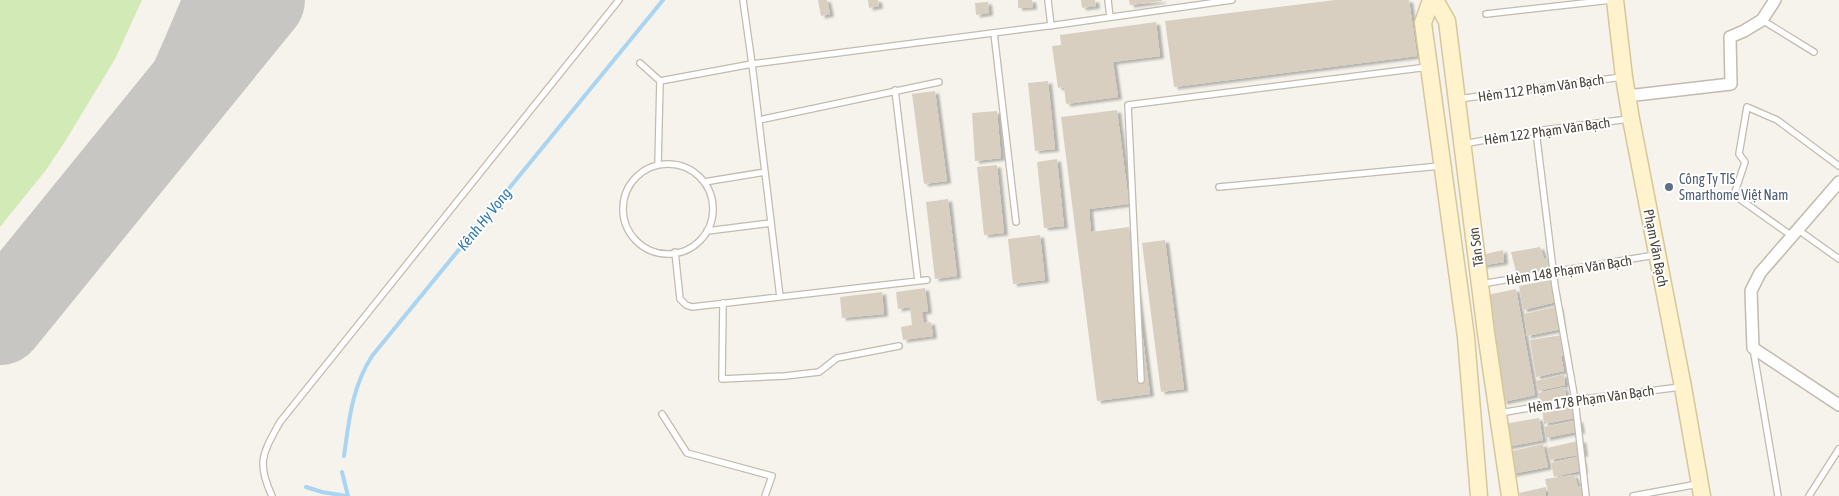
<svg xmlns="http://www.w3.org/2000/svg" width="1839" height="496" font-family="'Asap Condensed',sans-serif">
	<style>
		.green { fill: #d2eab5 }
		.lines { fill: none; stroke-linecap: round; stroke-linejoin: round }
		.stream { stroke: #a9d4f2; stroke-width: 4 }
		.taxiway { stroke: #c8c6c3; stroke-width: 35 }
		.runway { stroke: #c8c6c3; stroke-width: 88 }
		.building { fill: #d8cfc1; filter: url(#shadow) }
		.lane-casing { stroke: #c2bbae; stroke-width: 8 }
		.street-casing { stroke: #c2bbae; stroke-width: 14 }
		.secondary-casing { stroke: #d6c79b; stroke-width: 19 }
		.lane { stroke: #fff; stroke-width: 5.5 }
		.street { stroke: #fff; stroke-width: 11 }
		.secondary { stroke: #fff3cd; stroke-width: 16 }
		.service-dot { fill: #5c6f8a; stroke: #fff; stroke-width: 2 }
		.labels { text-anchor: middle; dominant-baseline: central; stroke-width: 4; stroke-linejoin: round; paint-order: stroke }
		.street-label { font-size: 14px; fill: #4b4439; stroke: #fff }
		.service-label { font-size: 14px; fill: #4e5e75; stroke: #fff; text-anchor: start }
		.water-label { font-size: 15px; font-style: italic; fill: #2e7ab2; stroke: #fff }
	</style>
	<defs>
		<filter id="shadow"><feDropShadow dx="4" dy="2.5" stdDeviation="1" flood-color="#0004"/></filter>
	</defs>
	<rect width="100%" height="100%" fill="#f6f3ec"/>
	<!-- green -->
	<path class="green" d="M 0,0 L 142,0 L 115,59 L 66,140 L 46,170 L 0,227 Z"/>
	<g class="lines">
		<!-- stream -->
		<path class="stream" d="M 344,456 C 349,420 352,387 372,356 L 663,0
			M 342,472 L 348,496
			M 306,487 L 322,492 L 346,496"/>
		<!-- taxiway -->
		<path class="taxiway" d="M 76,228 C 99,194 123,161 143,125 C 165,85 182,42 200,0"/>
		<!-- runway -->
		<path class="runway" d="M 0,321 L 261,0"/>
	</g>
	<!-- building -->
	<path class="building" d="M 818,0 L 827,0 L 830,14 L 821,16 Z
		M 868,0 L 878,0 L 879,6 L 869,8 Z
		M 1018,0 L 1032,0 L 1033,7 L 1018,8 Z
		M 1081,0 L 1095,0 L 1096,6 L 1082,8 Z
		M 1129,0 L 1162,0 L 1162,1 L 1130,5 Z
		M 1335,0 L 1409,0 L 1417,56 L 1174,87 L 1165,21 Z
		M 988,2 L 989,13 L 976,15 L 975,3 Z
		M 1156,22 L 1160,56 L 1113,62 L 1118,97 L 1066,104 L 1064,87 L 1058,88 L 1052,46 L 1061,45 L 1060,35 Z
		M 1048,81 L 1055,149 L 1035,151 L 1028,83 Z
		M 935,91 L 947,181 L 924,184 L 912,94 Z
		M 1117,110 L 1129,204 L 1089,209 L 1091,232 L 1129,227 L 1150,394 L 1097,401 L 1061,117 Z
		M 997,111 L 1001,158 L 975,161 L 972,113 Z
		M 1057,159 L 1064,226 L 1044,228 L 1037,162 Z
		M 997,165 L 1004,233 L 984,235 L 977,167 Z
		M 948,199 L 957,276 L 935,279 L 926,202 Z
		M 1040,235 L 1045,280 L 1013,284 L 1008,239 Z
		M 1165,240 L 1184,389 L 1161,392 L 1142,243 Z
		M 1540,247 L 1544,258 L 1531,262 L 1549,258 L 1551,270 L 1517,276 L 1511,252 Z
		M 1503,250 L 1504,262 L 1479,266 L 1477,256 Z
		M 1550,280 L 1553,284 L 1556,302 L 1523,310 L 1519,286 Z
		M 925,288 L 928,311 L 922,312 L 924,323 L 931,322 L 933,336 L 903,340 L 901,327 L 912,325 L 910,307 L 898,309 L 896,292 Z
		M 1516,289 L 1535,395 L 1503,402 L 1482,296 Z
		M 882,292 L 884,314 L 842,318 L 840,297 Z
		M 1559,306 L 1562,329 L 1527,336 L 1524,314 Z
		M 1562,335 L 1566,355 L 1561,356 L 1564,371 L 1536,377 L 1530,340 Z
		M 1564,374 L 1565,385 L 1538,391 L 1536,381 Z
		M 1564,387 L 1567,400 L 1541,405 L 1538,393 Z
		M 1572,403 L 1575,418 L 1544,424 L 1542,408 Z
		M 1539,418 L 1543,440 L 1507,447 L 1503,424 Z
		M 1579,420 L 1581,431 L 1546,438 L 1544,427 Z
		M 1582,440 L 1584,454 L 1550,460 L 1547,448 Z
		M 1543,444 L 1548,467 L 1512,474 L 1508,452 Z
		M 1581,456 L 1584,470 L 1554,477 L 1551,463 Z
		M 1574,475 L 1578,486 L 1563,490 L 1583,486 L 1585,496 L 1549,496 L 1545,479 Z
		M 1546,487 L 1546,496 L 1520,496 L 1519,493 Z"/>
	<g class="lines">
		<!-- lane casing -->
		<g class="lane-casing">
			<path id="lane" d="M 743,0 L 752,64 L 780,297
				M 1048,0 L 1051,26
				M 1108,0 L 1110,17
				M 1486,14 L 1611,0
				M 1762,20 L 1814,52
				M 994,33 L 1016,222
				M 640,63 L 660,81 L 658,165
				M 660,81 L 752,64 L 1063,24 L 1232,0
				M 895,90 L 918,281
				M 1458,99 L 1622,77
				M 759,120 L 939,82
				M 1536,131 L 1555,286 L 1575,400 L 1586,496
				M 1463,144 L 1536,131 L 1629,119
				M623 209a45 45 0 1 1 90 0a45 45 0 1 1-90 0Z
				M 704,182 L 765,172
				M 1219,187 L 1440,166
				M 1797,229 L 1839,259
				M 707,231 L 771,223
				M 1792,236 L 1734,195 L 1745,162 L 1739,154 L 1747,107 L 1777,120 L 1839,166
				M 675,252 L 680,299 L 686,305 L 692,307 L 927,280
				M 1481,284 L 1655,255
				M 723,303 L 722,379 L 785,376 L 819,372 L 837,358 L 899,346
				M 1753,348 L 1778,496
				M 1141,380 L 1128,105 L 1428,67
				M 1500,413 L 1575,400 L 1681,387
				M 662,414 L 687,453 L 772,476 L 765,496
				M 272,496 C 256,462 263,453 280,422 L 619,0
				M 1633,496 L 1698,484
				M 1809,496 L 1839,449"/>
		</g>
		<!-- street casing -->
		<g class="street-casing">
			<path id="street" d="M 1627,96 L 1731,84 L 1730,37 L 1744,31 L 1762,20 L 1775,0
				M 1839,182 L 1760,273 L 1751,291 L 1753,348 L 1839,405"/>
		</g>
		<!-- secondary casing -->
		<g class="secondary-casing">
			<path id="secondary" d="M 1431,0 L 1423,23 L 1466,337 L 1479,496
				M 1435,0 L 1447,21 L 1486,333 L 1510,496
				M 1615,0 L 1624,77 L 1631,119 L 1683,387 L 1702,496"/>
		</g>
		<!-- lane -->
		<use href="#lane" class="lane"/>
		<!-- street -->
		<use href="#street" class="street"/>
		<!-- secondary -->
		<use href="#secondary" class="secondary"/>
	</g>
	<!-- markers -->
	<circle class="service-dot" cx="1669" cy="187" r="5"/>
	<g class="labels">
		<!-- street labels -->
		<g class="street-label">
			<text transform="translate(1541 88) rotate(-8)">Hẻm 112 Phạm Văn Bạch</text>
			<text transform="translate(1547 131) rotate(-8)">Hẻm 122 Phạm Văn Bạch</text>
			<text transform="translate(1476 247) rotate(-97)">Tân Sơn</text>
			<text transform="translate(1656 248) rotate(79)">Phạm Văn Bạch</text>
			<text transform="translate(1569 270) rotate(-9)">Hẻm 148 Phạm Văn Bạch</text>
			<text transform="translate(1591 399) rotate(-8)">Hẻm 178 Phạm Văn Bạch</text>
		</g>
		<!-- service labels -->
		<g class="service-label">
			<text x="1679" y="179">Công Ty TIS<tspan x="1679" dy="16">Smarthome Việt Nam</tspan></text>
		</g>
		<!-- water labels -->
		<g class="water-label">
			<text transform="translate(484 219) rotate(-51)">Kênh Hy Vọng</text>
		</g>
	</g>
</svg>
